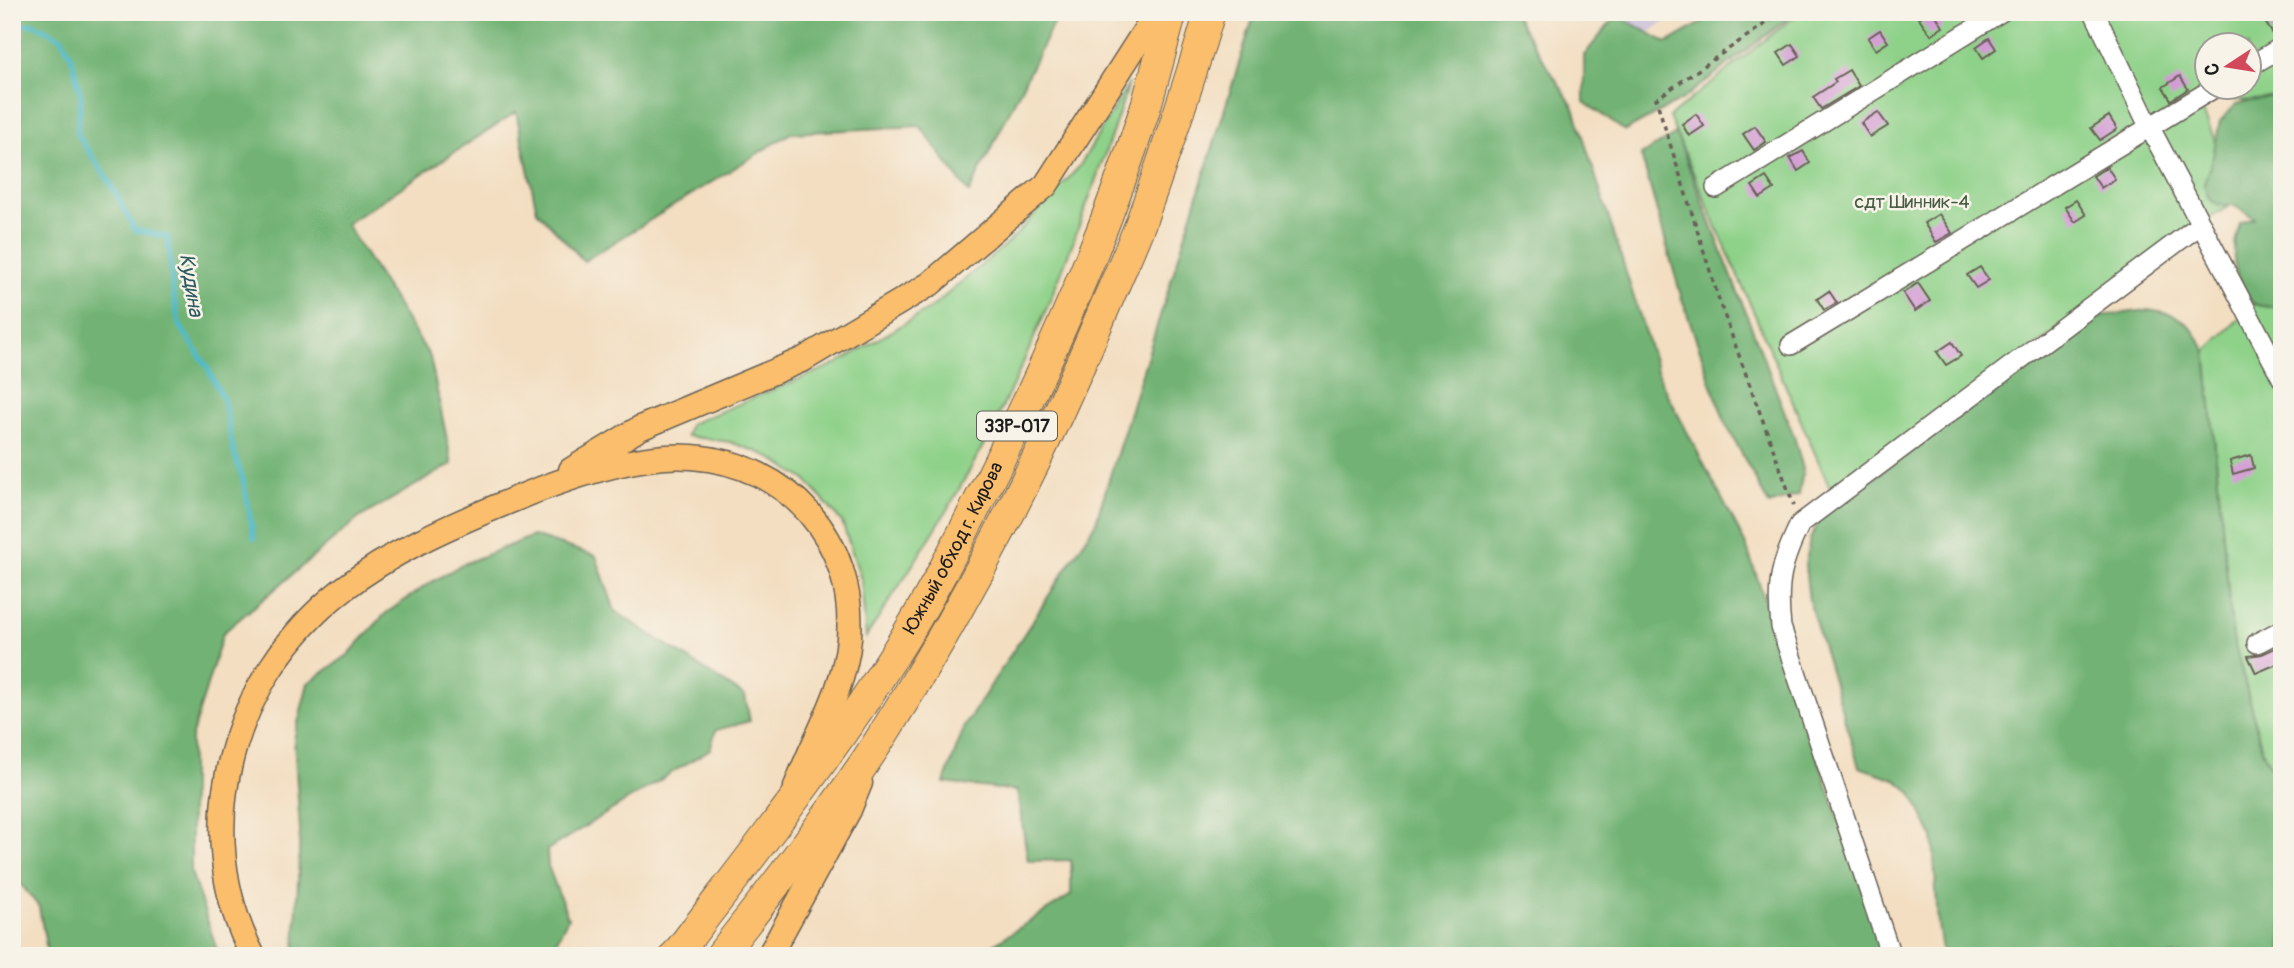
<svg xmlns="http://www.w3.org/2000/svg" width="2294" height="968" font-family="Pangolin,sans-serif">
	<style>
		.industrial { fill: #c9bfd8 }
		.green { fill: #8ed189; stroke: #557652; stroke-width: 2; fill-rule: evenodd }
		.forest { fill: #72b375; stroke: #476848; stroke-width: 2 }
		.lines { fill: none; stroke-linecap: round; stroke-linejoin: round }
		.stream { stroke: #4cb9c7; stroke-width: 5 }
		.building { fill: #d299d4 }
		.minor-casing { stroke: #676056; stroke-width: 22 }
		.major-casing { stroke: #676056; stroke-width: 27 }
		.highway-casing { stroke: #676056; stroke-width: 32 }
		.path { stroke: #676056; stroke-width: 3.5; stroke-dasharray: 5 5; stroke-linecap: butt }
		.minor { stroke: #fff; stroke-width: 19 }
		.major { stroke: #fabe6d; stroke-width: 24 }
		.highway { stroke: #fabe6d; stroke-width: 30 }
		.labels { text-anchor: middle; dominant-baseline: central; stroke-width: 5; stroke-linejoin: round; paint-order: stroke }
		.shield { fill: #f7f3e8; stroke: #5e5c59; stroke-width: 2 }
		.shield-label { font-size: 18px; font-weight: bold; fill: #1c1c1c }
		.park-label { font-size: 19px; fill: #445b42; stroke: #f7f3e8 }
		.street-label { font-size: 19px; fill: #1c1c1c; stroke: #f7f3e8 }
		.water-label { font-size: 21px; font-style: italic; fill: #2f5b60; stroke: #f7f3e8 }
	</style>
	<rect width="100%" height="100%" fill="#f7f3e8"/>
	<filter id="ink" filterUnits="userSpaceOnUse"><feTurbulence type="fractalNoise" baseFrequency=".0143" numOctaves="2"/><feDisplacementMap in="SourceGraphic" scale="14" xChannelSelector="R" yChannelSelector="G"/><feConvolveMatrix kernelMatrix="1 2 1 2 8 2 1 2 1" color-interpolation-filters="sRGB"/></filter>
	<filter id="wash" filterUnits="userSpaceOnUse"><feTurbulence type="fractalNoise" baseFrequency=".00686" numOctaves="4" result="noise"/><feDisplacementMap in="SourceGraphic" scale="28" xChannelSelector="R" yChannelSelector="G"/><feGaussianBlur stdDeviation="1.57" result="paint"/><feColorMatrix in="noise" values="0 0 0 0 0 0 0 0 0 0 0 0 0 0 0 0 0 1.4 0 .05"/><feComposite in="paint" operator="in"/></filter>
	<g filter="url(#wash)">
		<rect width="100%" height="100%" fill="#f3dec1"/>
		<!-- industrial -->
		<path class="industrial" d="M 1621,12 L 1680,12 L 1639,39 Z"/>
		<!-- green -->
		<path class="green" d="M 1800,12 L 2282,12 L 2282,103 L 2197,97 L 2239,199 L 2201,224 L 1833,495 L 1669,117 ZM 2206,46 L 2248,46 L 2248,88 L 2206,88 Z
			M 1129,83 C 1090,200 1048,317 992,428 C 956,501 910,569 866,637 L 861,579 L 842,522 L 806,480 L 766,455 L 730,442 L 686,436 L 690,424 L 836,364 L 931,308 L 1011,240 L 1079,167 Z
			M 2282,277 L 2282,787 L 2262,750 L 2232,633 L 2206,351 Z"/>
		<!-- forest -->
		<path class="forest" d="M 12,12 L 1059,12 L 969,193 L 920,126 L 791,133 L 584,261 L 537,211 L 516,112 L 346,224 L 430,357 L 452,464 L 359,518 L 223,633 L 191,738 L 191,872 L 219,956 L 48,956 L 39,907 L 12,873 Z
			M 1255,12 L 1513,12 L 1574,108 L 1660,380 L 1746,545 L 1885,956 L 975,956 L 1071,895 L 1071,860 L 1028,861 L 1017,791 L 944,783 L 964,727 L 1095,524 Z
			M 1720,12 L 1796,12 L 1683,99 L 1625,131 L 1584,102 L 1584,55 L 1617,15 L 1667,43 Z
			M 2268,97 L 2282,97 L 2282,308 C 2273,307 2262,307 2255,304 C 2249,301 2248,296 2245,291 C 2230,267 2232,250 2240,223 L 2254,218 L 2233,205 L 2219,205 L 2209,199 L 2204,184 L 2213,156 L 2220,121 L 2237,104 Z
			M 1676,134 L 1794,436 L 1803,469 L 1799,495 L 1769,505 L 1725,422 L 1681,296 L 1641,155 Z
			M 2148,310 C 2185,316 2187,319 2206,351 L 2232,633 L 2262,750 L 2282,787 L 2282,956 L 1943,956 L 1938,925 L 1933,837 L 1912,793 L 1895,779 L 1859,767 L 1809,601 L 1805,565 L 1810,539 L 1822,516 L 2092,317 Z
			M 533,536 L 596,556 L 615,611 L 745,696 L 750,721 L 716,730 L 710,749 L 547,850 L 548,866 L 568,918 L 549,956 L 295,956 L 300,830 L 294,739 L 308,683 L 348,655 L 385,614 L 425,586 L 461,565 Z"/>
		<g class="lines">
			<!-- stream -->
			<path class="stream" d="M 12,26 L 34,24 L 62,38 L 72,58 L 81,97 L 77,134 L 109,181 L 135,230 L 168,237 L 172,286 L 179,324 L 207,367 L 224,401 L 233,449 L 244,484 L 254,538"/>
		</g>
		<g id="blocks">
			<!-- building -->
			<path class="building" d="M 1928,12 L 1934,12 L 1943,27 L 1931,35 L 1919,18 Z
				M 2273,12 L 2282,12 L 2282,28 L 2273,34 L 2263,19 Z
				M 1880,30 L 1888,42 L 1876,50 L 1868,38 Z
				M 1989,38 L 1996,49 L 1983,58 L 1976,47 Z
				M 1792,44 L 1800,56 L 1786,65 L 1778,53 Z
				M 1849,70 L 1859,86 L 1821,109 L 1813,97 L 1836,82 L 1834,79 Z
				M 2180,76 L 2188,89 L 2171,100 L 2163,87 Z
				M 1878,112 L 1888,126 L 1870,137 L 1861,123 Z
				M 1696,114 L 1704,126 L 1689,136 L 1682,124 Z
				M 2109,116 L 2117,129 L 2100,140 L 2091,128 Z
				M 1755,126 L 1766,142 L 1754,150 L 1743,134 Z
				M 1803,151 L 1810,163 L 1798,171 L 1790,158 Z
				M 2107,167 L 2115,179 L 2101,188 L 2093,176 Z
				M 1766,177 L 1774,189 L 1760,198 L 1752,186 Z
				M 2076,200 L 2086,215 L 2075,222 L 2065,207 Z
				M 1939,214 L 1952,233 L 1936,242 L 1924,223 Z
				M 1980,267 L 1989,280 L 1976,288 L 1967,275 Z
				M 1918,283 L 1930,301 L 1915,311 L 1903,293 Z
				M 1829,291 L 1837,303 L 1824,310 L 1817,299 Z
				M 1952,342 L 1961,356 L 1946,365 L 1937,352 Z
				M 2251,455 L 2254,468 L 2233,474 L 2230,461 Z
				M 2277,647 L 2282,662 L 2256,673 L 2248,656 L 2262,654 Z"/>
		</g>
	</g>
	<g filter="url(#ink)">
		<use href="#blocks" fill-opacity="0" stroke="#676056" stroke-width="2"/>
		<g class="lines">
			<!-- minor casing -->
			<g class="minor-casing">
				<path id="minor" d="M 2094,12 L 2149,126 L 2282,378
					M 2248,67 L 2282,47
					M 1716,188 L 2001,12
					M 1791,345 L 2214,88
					M 2257,643 L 2282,630
					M 1891,956 L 1781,627 C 1776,583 1781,563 1800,524 L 2201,224"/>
			</g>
			<!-- major casing -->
			<g class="major-casing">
				<path id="major" d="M 571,470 L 640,428 L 804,359 L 930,284 L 1046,185 L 1157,12
					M 253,956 C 187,829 232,676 342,590 C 391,552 447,527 503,504 C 555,482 636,452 692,457 C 789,464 856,540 849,638 C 845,691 813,739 796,787
					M 769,956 L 849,810 L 860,783"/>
			</g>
			<!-- highway casing -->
			<g class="highway-casing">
				<g id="highway">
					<path id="s1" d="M 675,956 C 750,857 828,760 894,655 C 930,599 960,538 990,479 C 1050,359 1105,234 1146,106 C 1155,75 1163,43 1172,12"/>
					<path d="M 720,956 C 774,887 829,817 877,744 C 964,609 1039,464 1101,316 C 1114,285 1129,253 1141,222 C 1166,152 1189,83 1210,12"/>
				</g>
			</g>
			<!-- path -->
			<path class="path" d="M 1782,12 L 1656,99 L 1721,306 L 1794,506"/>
			<!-- minor -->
			<use href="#minor" class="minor"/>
			<!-- major -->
			<use href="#major" class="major"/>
			<!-- highway -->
			<use href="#highway" class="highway"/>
		</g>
	</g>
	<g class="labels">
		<!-- shield labels -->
		<rect class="shield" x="977" y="411.5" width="80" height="29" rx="5"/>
		<g class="shield-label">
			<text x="1017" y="426">33Р-017</text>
		</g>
		<!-- park labels -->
		<g class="park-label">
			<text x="1912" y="202">сдт Шинник-4</text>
		</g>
		<!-- street labels -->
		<g class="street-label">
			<text stroke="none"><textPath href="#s1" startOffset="495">Южный обход г. Кирова</textPath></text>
		</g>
		<!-- water labels -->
		<g class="water-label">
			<text transform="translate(191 285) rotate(81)">Кудина</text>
		</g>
	</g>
	<!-- margin -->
	<rect width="2294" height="968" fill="none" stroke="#f7f3e8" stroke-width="42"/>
	<!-- north arrow -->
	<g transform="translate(2228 66) rotate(258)"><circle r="33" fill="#f7f3e8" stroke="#9f9d96" stroke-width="2"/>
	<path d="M0-5L12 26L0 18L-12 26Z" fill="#d1495b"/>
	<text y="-10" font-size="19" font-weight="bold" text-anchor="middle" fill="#1c1c1c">С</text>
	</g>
</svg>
